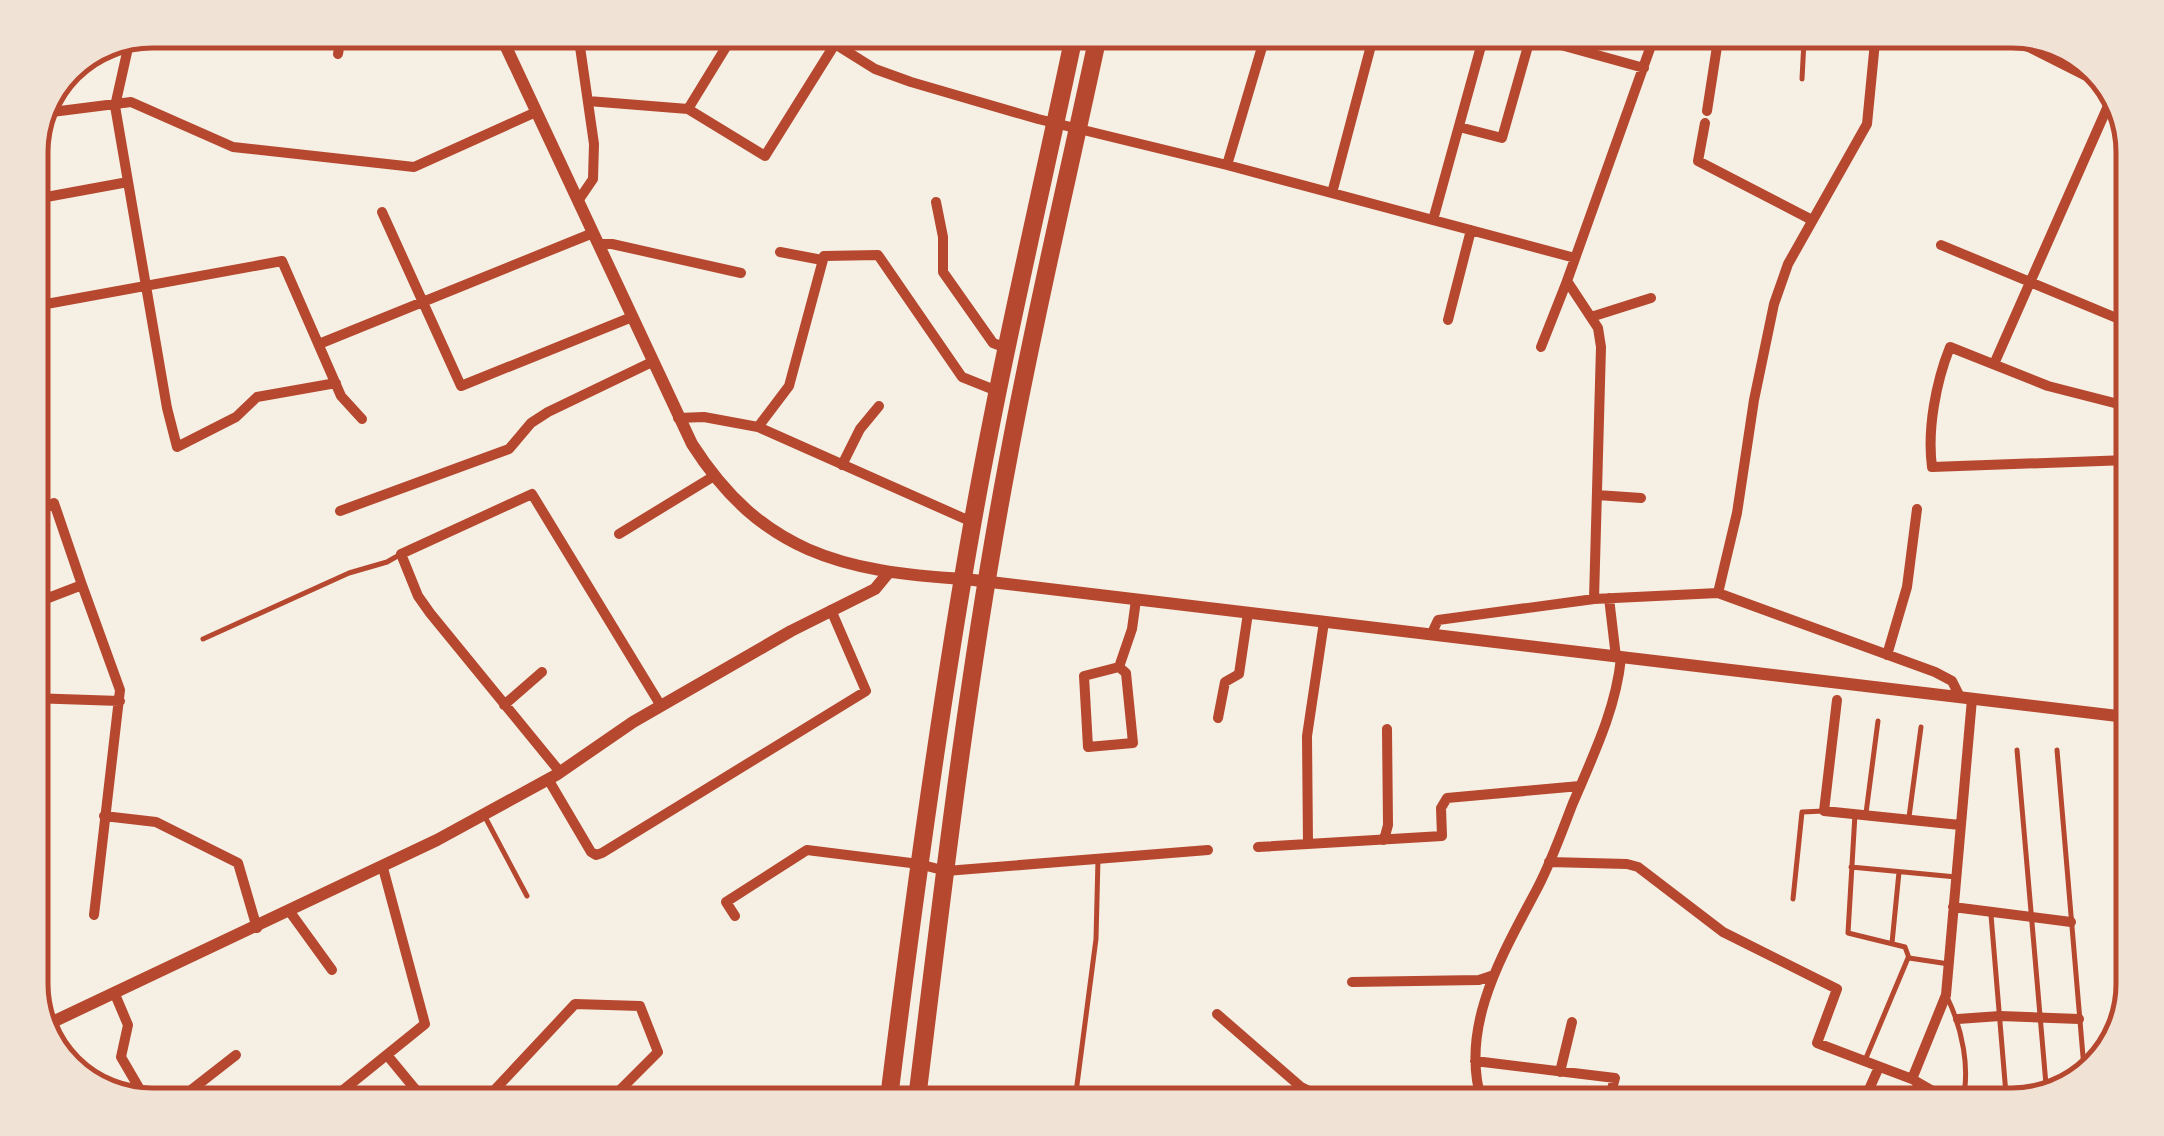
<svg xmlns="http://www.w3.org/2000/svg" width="2164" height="1136" font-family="'Roboto Condensed',sans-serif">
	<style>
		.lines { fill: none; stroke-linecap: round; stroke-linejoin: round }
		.service { stroke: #b5482f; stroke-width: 5 }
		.minor { stroke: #b5482f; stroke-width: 10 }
		.tertiary { stroke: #b5482f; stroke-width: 12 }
		.primary { stroke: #b5482f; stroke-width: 18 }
		.rim { fill: none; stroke: #b5482f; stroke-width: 5 }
	</style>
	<rect width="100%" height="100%" fill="#f6efe4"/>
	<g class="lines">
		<!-- service -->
		<path class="service" d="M 1802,79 L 1804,41
			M 203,639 L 349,573 L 387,562 L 401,554
			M 2017,750 L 2047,1096
			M 2057,750 L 2085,1080
			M 1866,813 L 1878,721
			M 1855,814 L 1848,933 L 1905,947 L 1909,958 L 1949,964
			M 484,815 L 527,896
			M 1909,817 L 1921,727
			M 1851,867 L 1956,877
			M 1793,899 L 1802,812 L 1824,811
			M 1991,915 L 2007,1106
			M 1892,943 L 1899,872
			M 1947,997 C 1962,1028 1971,1069 1962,1103
			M 1866,1058 L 1908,958
			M 1075,1100 L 1096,939 L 1098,859
			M 1908,1105 L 1916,1083"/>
		<!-- minor -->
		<path class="minor" d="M 444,32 L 468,38 L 478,32
			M 819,34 L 875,69 L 911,82 L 1038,119 L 1227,165 L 1575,258
			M 130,39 L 115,106 L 167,408 L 177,447 L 236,417 L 257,397 L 336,383
			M 1539,39 L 1644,68
			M 2019,42 L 2116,91
			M 338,54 L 342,31
			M 588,101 L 688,109 L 765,156 L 835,44
			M 688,109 L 734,34
			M 1707,111 L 1718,40
			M 44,113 L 131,102 L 233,147 L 414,167 L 536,112
			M 1705,123 L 1698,161 L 1812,220
			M 1459,127 L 1502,138 L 1530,39
			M 1227,165 L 1265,37
			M 1332,193 L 1373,38
			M 30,200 L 128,182
			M 578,201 L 593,179 L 594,144 L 578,33
			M 936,202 L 943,237 L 943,272 L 993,343 L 1006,348
			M 382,212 L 461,386 L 632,317
			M 1433,220 L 1483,39
			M 599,244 L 612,244 L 741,273
			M 1941,245 L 2131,324
			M 780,252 L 822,260
			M 30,307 L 282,261 L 341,396 L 362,419
			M 1591,317 L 1651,298
			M 1448,320 L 1471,230
			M 319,344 L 593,233
			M 1541,347 L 1567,281
			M 1994,364 L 2115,90
			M 678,418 L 704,417 L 758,427 L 972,522
			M 758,427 L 789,386 L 824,256 L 878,255 L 962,377 L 997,391
			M 2129,451 L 2128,460 L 1932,467 C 1927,429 1936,382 1950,347 L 2048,386 L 2130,407
			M 842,465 L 860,429 L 879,406
			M 1597,495 L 1641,498
			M 340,511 L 509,449 L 531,423 L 548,412 L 652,362
			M 30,516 L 54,503 L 82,585
			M 619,534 L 714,476
			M 1718,593 L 1737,513 L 1754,400 L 1774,304 L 1788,264 L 1867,124 L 1875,42
			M 1609,598 L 1616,657
			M 1594,599 L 1601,347 L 1598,328 L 1567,281 L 1653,40
			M 30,605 L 82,585 L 120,690 L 94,915
			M 1431,635 L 1438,620 L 1594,599 L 1718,593 L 1935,672 L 1952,681 L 1960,697
			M 1887,655 L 1907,587 L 1917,509
			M 1119,667 L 1084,676 L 1088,747 L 1133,743 L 1126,673 L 1119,667 L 1132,629 L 1136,600
			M 30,698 L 120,701
			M 1837,700 L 1824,811 L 1960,825
			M 504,705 L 542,672
			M 1218,718 L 1225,682 L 1239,674 L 1248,613
			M 560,772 L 430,613 L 418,596 L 401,554 L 532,494 L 661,706
			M 548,779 L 591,852 L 596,855 L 602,853 L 866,691 L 831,610
			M 104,816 L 156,822 L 238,863 L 257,928
			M 1384,840 L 1388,825 L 1387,729
			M 1308,844 L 1307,736 L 1324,622
			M 1258,847 L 1442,836 L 1441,808 L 1447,798 L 1580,786
			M 1549,862 L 1627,864 L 1638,867 L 1723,932 L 1837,989 L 1817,1043 L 1912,1079 L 1952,1102 L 1970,1106
			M 30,889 L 35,890
			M 1953,907 L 2071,922
			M 290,912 L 332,970
			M 735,916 L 726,902 L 807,850 L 919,864 L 946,871 L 1208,850
			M 1352,982 L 1479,980 L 1494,975
			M 114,992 L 128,1025 L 121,1057 L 142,1093
			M 1217,1014 L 1301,1087 L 1329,1101
			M 1958,1019 L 2000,1016 L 2079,1019
			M 387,1055 L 420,1095
			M 1475,1061 L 1615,1078 L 1608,1103
			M 1560,1072 L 1572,1022
			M 1912,1079 L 1946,995 L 1972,699
			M 186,1094 L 236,1055
			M 337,1095 L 425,1024 L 383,868
			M 489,1096 L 575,1004 L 640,1006 L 658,1052 L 613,1097
			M 1186,1100 L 1187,1100
			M 1452,1102 L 1480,1097
			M 1482,1102 C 1458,1026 1504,952 1538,887 C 1552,860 1562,831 1573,803 C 1593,756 1616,709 1621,658
			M 1862,1105 L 1879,1067"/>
		<!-- tertiary -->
		<path class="tertiary" d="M 499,32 L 692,444 C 761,552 842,572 965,579 L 2126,717
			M 42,1027 L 437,840 L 556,775 L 633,722 L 791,631 L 875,589 L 889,572"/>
		<!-- primary -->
		<path class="primary" d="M 889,1098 C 913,905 939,711 973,520 C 1002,357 1040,197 1074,36
			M 917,1099 C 943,886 968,671 1008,460 C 1034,318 1068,177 1098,36"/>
	</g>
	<!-- crop -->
	<path d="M0 0H2164V1136H0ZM152 48H2012A104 104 0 0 1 2116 152V984A104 104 0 0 1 2012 1088H152A104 104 0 0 1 48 984V152A104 104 0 0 1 152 48Z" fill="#f1e2d6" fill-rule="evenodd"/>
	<path class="rim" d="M152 48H2012A104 104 0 0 1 2116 152V984A104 104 0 0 1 2012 1088H152A104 104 0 0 1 48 984V152A104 104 0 0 1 152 48Z"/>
</svg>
